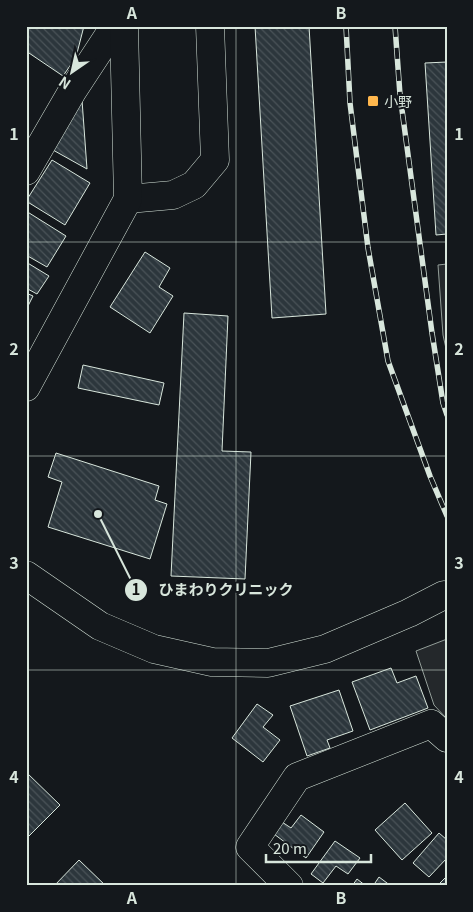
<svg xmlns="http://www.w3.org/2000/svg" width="473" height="912" font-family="Georgia,'Noto Sans JP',serif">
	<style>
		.parking { fill: #24282b; stroke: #939e99 }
		.building { fill: url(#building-back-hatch); stroke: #d8e6dc }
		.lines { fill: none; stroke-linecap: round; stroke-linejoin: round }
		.minor-casing { stroke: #d8e6dc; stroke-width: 29 }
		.tertiary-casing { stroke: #d8e6dc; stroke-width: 29 }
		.minor { stroke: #14181c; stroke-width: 28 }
		.tertiary { stroke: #14181c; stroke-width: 28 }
		.rail-casing { stroke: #d8e6dc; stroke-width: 5.5 }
		.rail { stroke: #14181c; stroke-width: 4; stroke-dasharray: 11; stroke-linecap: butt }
		.grid { fill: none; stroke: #d8e6dc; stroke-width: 1; stroke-opacity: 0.55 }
		.poi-dot { fill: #ffb74d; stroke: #14181c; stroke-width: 2 }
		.labels { text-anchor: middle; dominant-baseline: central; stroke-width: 4; stroke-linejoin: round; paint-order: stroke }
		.poi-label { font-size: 14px; fill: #d8e6dc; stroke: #14181c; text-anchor: start }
		.leader { fill: none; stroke: #d8e6dc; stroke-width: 2 }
		.callout-dot { fill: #d8e6dc; stroke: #14181c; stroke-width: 2 }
		.mark-label { font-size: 15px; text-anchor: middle; font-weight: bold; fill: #111 }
		.callout-label { font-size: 15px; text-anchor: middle; font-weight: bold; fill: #d8e6dc; stroke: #14181c; stroke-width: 4; stroke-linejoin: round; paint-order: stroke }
		.neatline { fill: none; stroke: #d8e6dc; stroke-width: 2 }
		.grid-label { font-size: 16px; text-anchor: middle; font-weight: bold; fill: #d8e6dc }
	</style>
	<defs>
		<pattern id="building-back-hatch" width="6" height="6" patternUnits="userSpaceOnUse" patternTransform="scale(1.25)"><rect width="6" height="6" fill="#2c363c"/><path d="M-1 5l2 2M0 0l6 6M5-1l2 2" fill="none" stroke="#4a5358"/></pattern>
	</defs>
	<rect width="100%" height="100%" fill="#14181c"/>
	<!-- parking -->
	<path class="parking" d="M 447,264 L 447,353 L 443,335 L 438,265 Z
		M 447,639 L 447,719 L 434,705 L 416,651 Z"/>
	<!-- building -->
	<path class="building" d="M 31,26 L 84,26 L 76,57 L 63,76 L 26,51 L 26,32 Z
		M 255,26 L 309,26 L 326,314 L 272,318 Z
		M 447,62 L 447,234 L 436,235 L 425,63 Z
		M 82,100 L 87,169 L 53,150 Z
		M 52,160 L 90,183 L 65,225 L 26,201 Z
		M 26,211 L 66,236 L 47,267 L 26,255 Z
		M 145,252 L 170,268 L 159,287 L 173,296 L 150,333 L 110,307 Z
		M 26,262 L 49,276 L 37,294 L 26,288 Z
		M 26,293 L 33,296 L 26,310 Z
		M 184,313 L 228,316 L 222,451 L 251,452 L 245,579 L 171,576 Z
		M 83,365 L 164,383 L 159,405 L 78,388 Z
		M 56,453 L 159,486 L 155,500 L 167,504 L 150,559 L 48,527 L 62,482 L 48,477 Z
		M 391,668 L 397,683 L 416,676 L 428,708 L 370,730 L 352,682 Z
		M 339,690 L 353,731 L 327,740 L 330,748 L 307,756 L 290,706 Z
		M 257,704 L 273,715 L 263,727 L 280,740 L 263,762 L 232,738 Z
		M 26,772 L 60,805 L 27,838 L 26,837 Z
		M 405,803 L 432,833 L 402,860 L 375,830 Z
		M 301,815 L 324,832 L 306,858 L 274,834 L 282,822 L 291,828 Z
		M 439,833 L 447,840 L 447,858 L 429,877 L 413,863 Z
		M 335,841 L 360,858 L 348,874 L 336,866 L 323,883 L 311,874 Z
		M 79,860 L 106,886 L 54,886 Z
		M 447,876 L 447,886 L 437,886 Z
		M 379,877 L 391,886 L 373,886 Z
		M 357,879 L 366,886 L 352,886 Z"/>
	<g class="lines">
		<!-- minor casing -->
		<g class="minor-casing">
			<path id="minor" d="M 26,171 L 73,90 L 115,26
				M 128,199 L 173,195 L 194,185 L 215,160 L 210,26
				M 289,886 L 250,847 L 297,777 L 431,724 L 447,738"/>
		</g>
		<!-- tertiary casing -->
		<g class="tertiary-casing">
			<path id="tertiary" d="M 26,387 L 128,199 L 124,26
				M 26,575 L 100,626 L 154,649 L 212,662 L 268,663 L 325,649 L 409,613 L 444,595"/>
		</g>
		<!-- minor -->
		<use href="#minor" class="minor"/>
		<!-- tertiary -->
		<use href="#tertiary" class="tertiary"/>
		<!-- rail casing -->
		<g class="rail-casing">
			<path id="rail" d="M 346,26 L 350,103 L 368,248 L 388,361 L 430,476 L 447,516
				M 395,26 L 400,95 L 432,333 L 443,403 L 447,415"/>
		</g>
		<!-- rail -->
		<use href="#rail" class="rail"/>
	</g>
	<!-- grid -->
	<path class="grid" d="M 236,26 L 236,886M 26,242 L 447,242M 26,456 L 447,456M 26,670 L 447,670"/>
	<!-- markers -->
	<rect class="poi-dot" x="367" y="95" width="12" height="12" rx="2.5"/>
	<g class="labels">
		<!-- poi labels -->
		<g class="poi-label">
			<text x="384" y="101">小野</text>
		</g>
	</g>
	<!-- callouts -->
	<path class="leader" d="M98 514L136 590"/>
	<g class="callout-dot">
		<circle cx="98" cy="514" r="5"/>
		<circle cx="136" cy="590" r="12"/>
	</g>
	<g class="mark-label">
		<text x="136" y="595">1</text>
	</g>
	<g class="callout-label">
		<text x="226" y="595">ひまわりクリニック</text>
	</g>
	<!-- border -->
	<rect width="473" height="912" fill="none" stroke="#14181c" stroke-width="55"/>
	<!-- north arrow -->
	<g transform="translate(72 72) rotate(214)" stroke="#14181c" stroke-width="4" paint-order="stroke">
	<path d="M0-4L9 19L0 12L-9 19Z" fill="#d8e6dc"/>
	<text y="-8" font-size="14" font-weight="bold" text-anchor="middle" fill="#d8e6dc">N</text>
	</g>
	<!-- scale -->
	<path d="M266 854v8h105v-8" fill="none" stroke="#d8e6dc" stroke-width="2.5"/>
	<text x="273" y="854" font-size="15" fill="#d8e6dc" stroke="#14181c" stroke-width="4" paint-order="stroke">20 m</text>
	<rect x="28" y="28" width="418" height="856" class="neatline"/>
	<g class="grid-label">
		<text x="132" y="19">A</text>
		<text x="341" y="19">B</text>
		<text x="14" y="140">1</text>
		<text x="459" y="140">1</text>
		<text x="14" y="355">2</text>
		<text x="459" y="355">2</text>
		<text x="14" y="569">3</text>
		<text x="459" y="569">3</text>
		<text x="14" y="783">4</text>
		<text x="459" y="783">4</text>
		<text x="132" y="904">A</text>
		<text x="341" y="904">B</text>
	</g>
</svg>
